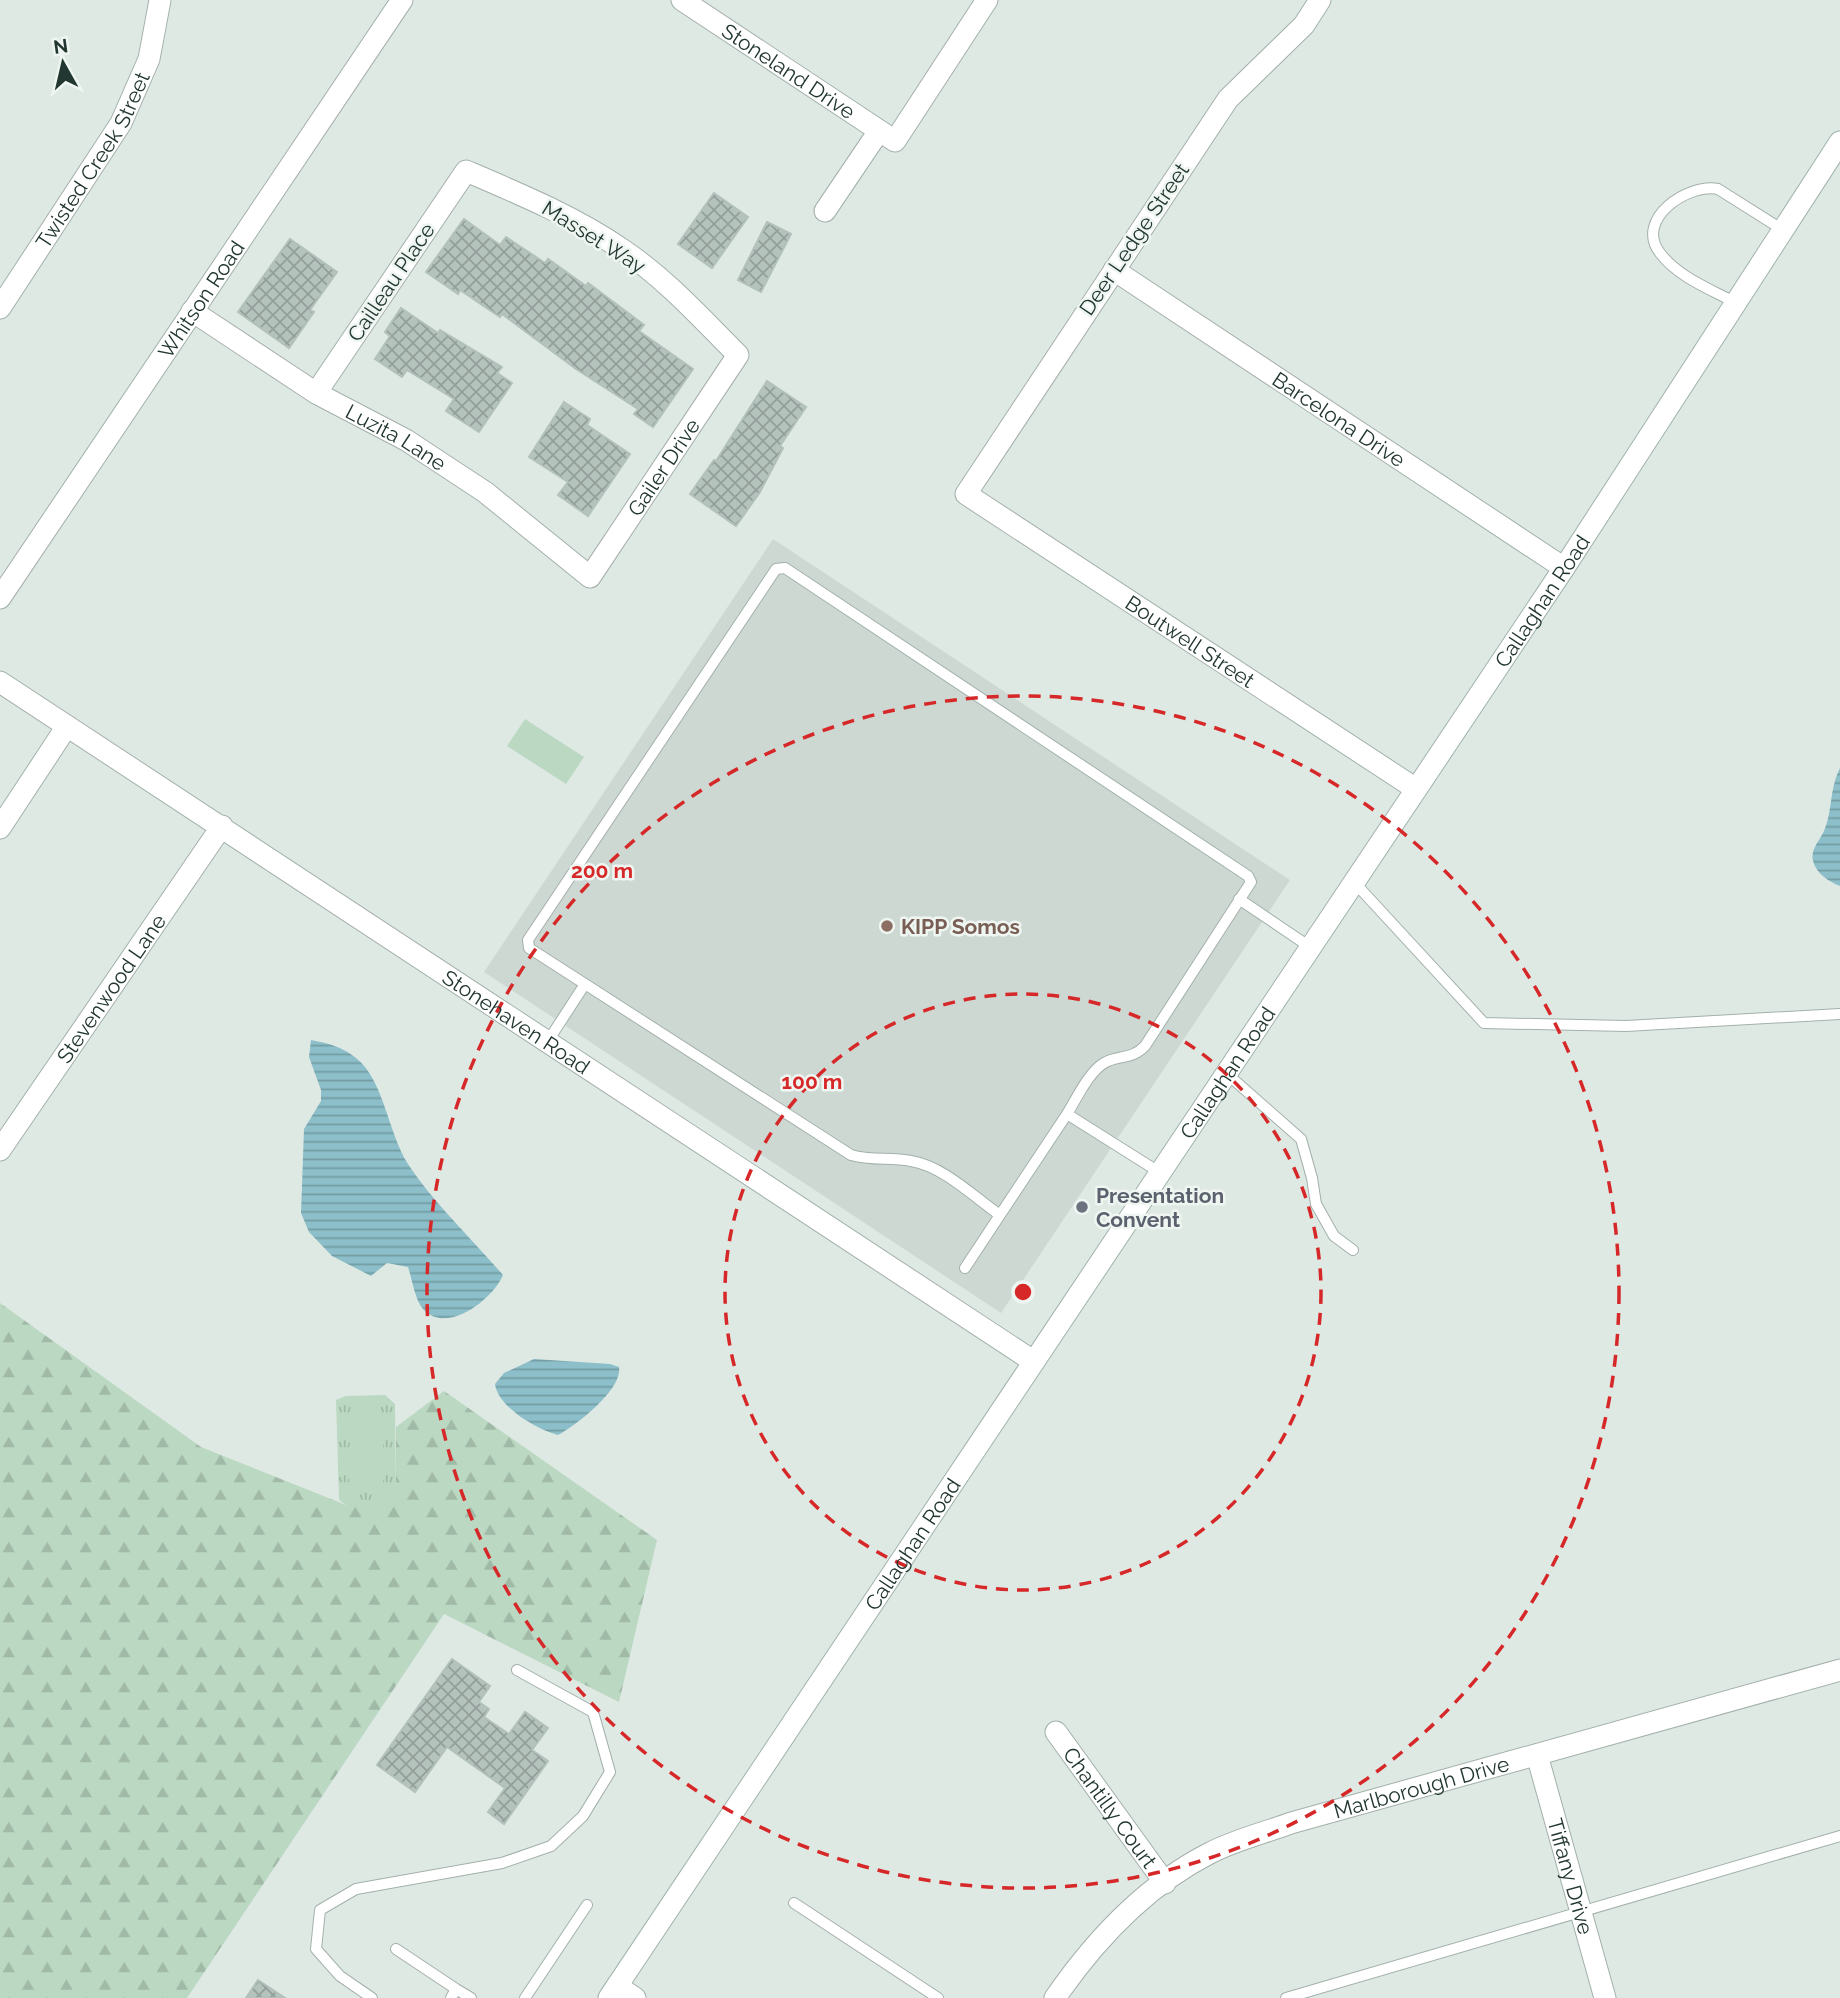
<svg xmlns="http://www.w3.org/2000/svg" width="1840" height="1998" font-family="Raleway,sans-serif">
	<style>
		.built { fill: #ced8d3 }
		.grass { fill: url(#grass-tufts) }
		.forest { fill: url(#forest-firs) }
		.garden { fill: #bad8c2 }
		.water { fill: url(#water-rules) }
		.building { fill: url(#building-cross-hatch); stroke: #b2c1bb; stroke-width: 2 }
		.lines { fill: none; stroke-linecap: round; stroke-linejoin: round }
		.lane-casing { stroke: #a3b0ab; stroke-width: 12 }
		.street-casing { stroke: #a3b0ab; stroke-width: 23 }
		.secondary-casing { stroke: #a0b3ac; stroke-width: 23 }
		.lane { stroke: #fff; stroke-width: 10 }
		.street { stroke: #fff; stroke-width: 21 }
		.secondary { stroke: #fff; stroke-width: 21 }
		.ring { fill: none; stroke: #d62828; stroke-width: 3.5; stroke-dasharray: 12 9 }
		.education-dot { fill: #8d6e63; stroke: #eff6f2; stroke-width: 2.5 }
		.worship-dot { fill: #6b7280; stroke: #eff6f2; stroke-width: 2.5 }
		.labels { text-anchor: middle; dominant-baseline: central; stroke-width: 5; stroke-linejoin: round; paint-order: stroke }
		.street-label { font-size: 21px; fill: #223731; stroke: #eff6f2 }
		.education-label { font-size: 21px; font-weight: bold; fill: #785e54; stroke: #eff6f2; text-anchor: start }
		.worship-label { font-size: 21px; font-weight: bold; fill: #5b616d; stroke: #eff6f2; text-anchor: start }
		.centre { fill: #d62828; stroke: #eff6f2; stroke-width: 3.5 }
		.ring-label { font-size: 21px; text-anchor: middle; font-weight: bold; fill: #d62828; stroke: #eff6f2; stroke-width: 5; stroke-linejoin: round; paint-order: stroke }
	</style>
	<defs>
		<pattern id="grass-tufts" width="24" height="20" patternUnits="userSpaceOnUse" patternTransform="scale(1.75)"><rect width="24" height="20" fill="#bad8c2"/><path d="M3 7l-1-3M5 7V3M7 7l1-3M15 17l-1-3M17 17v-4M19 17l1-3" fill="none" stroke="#a0baa7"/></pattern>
		<pattern id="forest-firs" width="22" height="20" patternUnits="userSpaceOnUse" patternTransform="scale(1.75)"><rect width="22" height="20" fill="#bad8c2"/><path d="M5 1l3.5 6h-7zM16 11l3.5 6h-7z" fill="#a0baa7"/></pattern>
		<pattern id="water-rules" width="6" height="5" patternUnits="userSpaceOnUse" patternTransform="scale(1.75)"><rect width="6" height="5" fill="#8cbfc9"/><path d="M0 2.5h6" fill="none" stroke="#729ca4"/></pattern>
		<pattern id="building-cross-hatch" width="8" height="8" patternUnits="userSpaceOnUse" patternTransform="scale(1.75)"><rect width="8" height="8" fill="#b5c3bd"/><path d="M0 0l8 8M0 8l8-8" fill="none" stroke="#939f9a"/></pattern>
	</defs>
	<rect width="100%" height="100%" fill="#dfe9e4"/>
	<!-- built -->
	<path class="built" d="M 773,539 L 1290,880 L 1001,1313 L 484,972 Z"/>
	<!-- grass -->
	<path class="grass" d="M 385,1395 L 395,1404 L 396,1496 L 386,1505 L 346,1505 L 339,1500 L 336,1400 L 346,1396 Z"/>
	<!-- forest -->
	<path class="forest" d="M 0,1303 L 201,1447 L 346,1505 L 386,1505 L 396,1496 L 396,1427 L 444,1391 L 657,1540 L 619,1702 L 444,1614 L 187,1998 L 0,1998 Z"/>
	<!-- garden -->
	<path class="garden" d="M 525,719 L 584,757 L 566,784 L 507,746 Z
		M 350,1418 L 383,1418 L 383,1488 L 349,1488 Z"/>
	<!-- water -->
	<path class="water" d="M 1840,768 L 1840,886 C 1829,882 1816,873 1813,861 C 1810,850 1820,840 1824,831 C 1833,810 1829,790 1840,768 Z
		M 311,1040 C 327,1043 343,1047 356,1058 C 384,1080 388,1133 408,1164 C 431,1200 474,1241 503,1275 C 494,1298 447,1336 423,1309 C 415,1300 412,1279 408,1267 L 387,1263 L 371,1276 L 332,1256 L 309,1232 L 301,1213 L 304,1129 L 321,1101 L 321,1090 L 309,1057 Z
		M 534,1359 L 610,1364 L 619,1367 C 623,1389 577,1425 558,1435 C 537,1430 498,1407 495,1384 L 504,1373 Z"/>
	<!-- building -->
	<path class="building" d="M 714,193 L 748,217 L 712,268 L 678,244 Z
		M 464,219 L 500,245 L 506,237 L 545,263 L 548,259 L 586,286 L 588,283 L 644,325 L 639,331 L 693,369 L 653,427 L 634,414 L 638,409 L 576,369 L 502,314 L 500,317 L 460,290 L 458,294 L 426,272 Z
		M 767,222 L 791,234 L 761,292 L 738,280 Z
		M 290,239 L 337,272 L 310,310 L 314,312 L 289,348 L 238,312 Z
		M 401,308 L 438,333 L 440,330 L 502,367 L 497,373 L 512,383 L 479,432 L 446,411 L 454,399 L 407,370 L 402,377 L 375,359 L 390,336 L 385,332 Z
		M 767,381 L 806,407 L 780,446 L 783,448 L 760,492 L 736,526 L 690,494 L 714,460 L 716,461 Z
		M 564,402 L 590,419 L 587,425 L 630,454 L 588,516 L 558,495 L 568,482 L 529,457 Z
		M 452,1659 L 490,1686 L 479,1702 L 489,1709 L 484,1717 L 509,1734 L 525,1712 L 548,1728 L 532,1750 L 548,1761 L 504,1824 L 488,1812 L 505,1788 L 447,1747 L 415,1792 L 377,1765 Z
		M 258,1980 L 285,1998 L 246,1998 Z"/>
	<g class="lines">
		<!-- lane casing -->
		<g class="lane-casing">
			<path id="lane" d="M 1736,303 C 1710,289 1678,277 1660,253 C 1634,219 1688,183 1718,189 L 1783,230
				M 1354,882 L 1484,1023 L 1626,1026 L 1840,1014
				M 1239,899 L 1310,947
				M 585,984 L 529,948 L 528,940 L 776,569 L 785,568 L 1248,876 L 1251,882 L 1145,1046 C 1130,1061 1119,1054 1104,1063 C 1088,1073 1077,1098 1067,1114
				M 548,1041 L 585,984 L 851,1155 C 871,1161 890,1157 911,1161 C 943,1166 974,1197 1000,1215 L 1067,1114 L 1159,1172
				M 1226,1073 L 1301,1139 L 1312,1178 L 1316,1204 L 1334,1236 L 1353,1250
				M 965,1268 L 1000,1215
				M 794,1903 L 938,1998
				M 396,1949 L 456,1989
				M 372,1998 L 340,1976 L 316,1949 L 320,1910 L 356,1889 L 502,1863 L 551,1846 L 583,1816 L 610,1772 L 593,1712 L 517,1670
				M 451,1998 L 456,1989 L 471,1998
				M 525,1998 L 587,1905
				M 1286,1998 L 1840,1836"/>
		</g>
		<!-- street casing -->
		<g class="street-casing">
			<g id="street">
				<path id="s1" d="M 682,0 L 895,141 L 987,0"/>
				<path id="s2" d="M 1320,0 L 1304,25 L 1228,99 L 966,494 L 1416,789"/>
				<path d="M 825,211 L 879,131"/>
				<path id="s3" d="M 1114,270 L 1564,568"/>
				<path id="s4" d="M 0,308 L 121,123 L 149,59 L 160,0"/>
				<path id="s5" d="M 192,311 L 316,393 L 406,440 L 485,492 L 590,577 L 738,355 C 701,318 666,279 623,250 C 575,217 520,194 466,171 L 316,393"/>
				<path id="s6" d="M 0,598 L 402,0"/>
				<path id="s7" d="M 0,682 L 1033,1361"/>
				<path d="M 0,828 L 67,726"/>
				<path id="s8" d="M 0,1150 L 222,826"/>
				<path id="s9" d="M 1056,1732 L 1165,1883"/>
				<path id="s10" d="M 1537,1755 L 1605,1998"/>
				<path d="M 617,1986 L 635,1998"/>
				<path id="s11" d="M 1055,1998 C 1095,1940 1147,1885 1210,1853 C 1235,1840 1264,1833 1291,1823 L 1840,1670"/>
			</g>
		</g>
		<!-- secondary casing -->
		<g class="secondary-casing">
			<g id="secondary">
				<path id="s12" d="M 609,1998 L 1564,568 L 1840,142"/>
			</g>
		</g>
		<!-- lane -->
		<use href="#lane" class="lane"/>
		<!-- street -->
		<use href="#street" class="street"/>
		<!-- secondary -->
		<use href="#secondary" class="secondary"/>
	</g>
	<!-- distance rings -->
	<g class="ring">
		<circle cx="1023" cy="1292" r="298"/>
		<circle cx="1023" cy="1292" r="596"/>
	</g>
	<!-- markers -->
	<circle class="education-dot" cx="887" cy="926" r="7"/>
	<circle class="worship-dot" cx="1082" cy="1207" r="7"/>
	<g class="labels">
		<!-- street labels -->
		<g class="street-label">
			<text stroke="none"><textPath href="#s1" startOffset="128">Stoneland Drive</textPath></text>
			<text stroke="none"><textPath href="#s4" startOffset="175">Twisted Creek Street</textPath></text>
			<text transform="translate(594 237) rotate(32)">Masset Way</text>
			<text transform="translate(1134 239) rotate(-56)">Deer Ledge Street</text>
			<text transform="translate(391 282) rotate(-56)">Cailleau Place</text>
			<text stroke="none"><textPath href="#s6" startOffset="360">Whitson Road</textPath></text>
			<text stroke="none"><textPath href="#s3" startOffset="270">Barcelona Drive</textPath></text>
			<text stroke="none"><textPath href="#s5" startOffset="240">Luzita Lane</textPath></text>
			<text stroke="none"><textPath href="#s5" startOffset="612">Gailer Drive</textPath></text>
			<text stroke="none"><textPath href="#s12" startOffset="1680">Callaghan Road</textPath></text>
			<text stroke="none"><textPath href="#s2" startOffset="878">Boutwell Street</textPath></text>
			<text stroke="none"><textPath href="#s8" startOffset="196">Stevenwood Lane</textPath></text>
			<text stroke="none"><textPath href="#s7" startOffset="618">Stonehaven Road</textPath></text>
			<text stroke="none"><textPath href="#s12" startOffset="1113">Callaghan Road</textPath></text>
			<text stroke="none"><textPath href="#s12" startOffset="546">Callaghan Road</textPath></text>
			<text stroke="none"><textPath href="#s11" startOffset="436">Marlborough Drive</textPath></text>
			<text stroke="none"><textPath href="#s9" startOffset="93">Chantilly Court</textPath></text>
			<text stroke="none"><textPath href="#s10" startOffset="126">Tiffany Drive</textPath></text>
		</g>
		<!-- education labels -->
		<g class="education-label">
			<text x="901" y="926">KIPP Somos</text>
		</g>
		<!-- worship labels -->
		<g class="worship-label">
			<text x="1096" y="1195">Presentation<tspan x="1096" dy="24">Convent</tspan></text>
		</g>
	</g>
	<circle cx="1023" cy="1292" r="10" class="centre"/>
	<g class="ring-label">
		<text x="602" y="878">200 m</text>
		<text x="812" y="1089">100 m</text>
	</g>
	<!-- north arrow -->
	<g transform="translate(63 63) rotate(352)" stroke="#eff6f2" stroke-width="5" paint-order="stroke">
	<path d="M0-5L12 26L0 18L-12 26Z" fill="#223731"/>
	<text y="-10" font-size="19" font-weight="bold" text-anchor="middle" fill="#223731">N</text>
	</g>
</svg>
